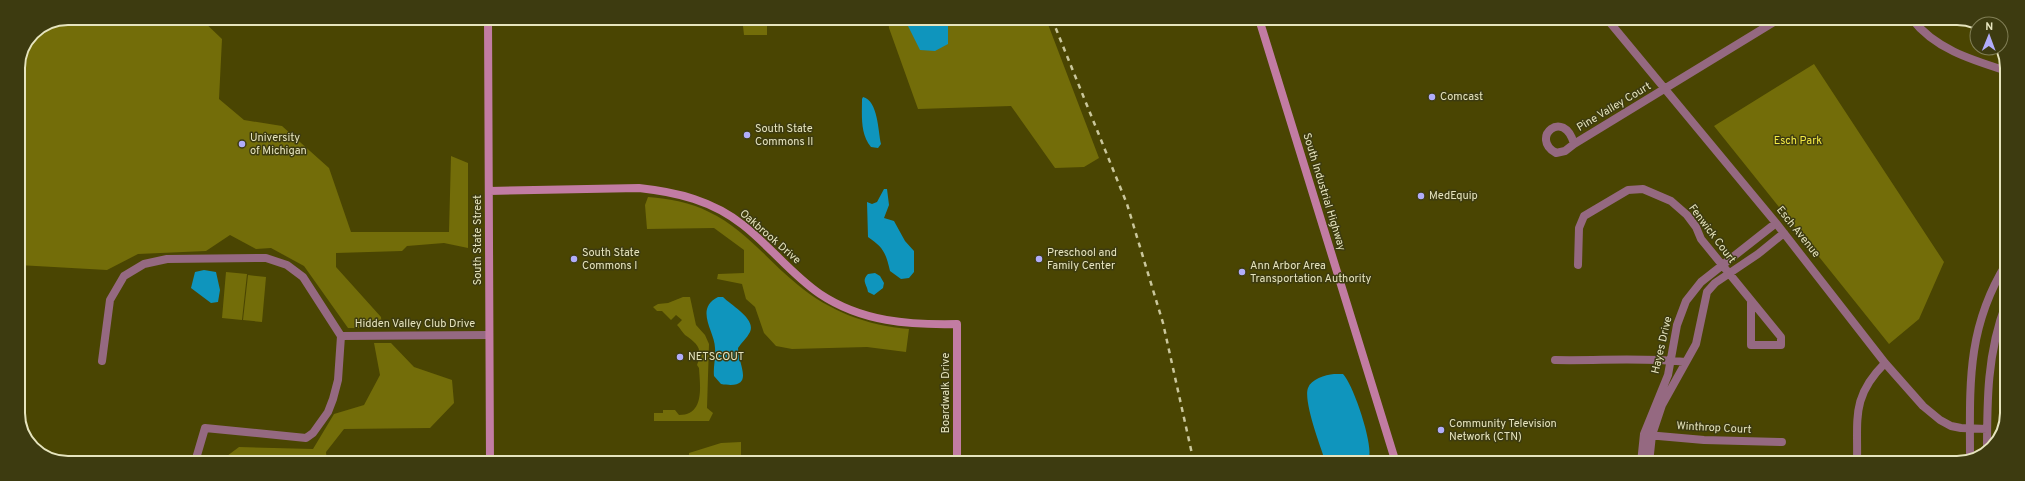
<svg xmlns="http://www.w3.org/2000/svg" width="2025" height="481" font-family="Overpass,sans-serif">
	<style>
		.green { fill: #736d09 }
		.water { fill: #0f95bd }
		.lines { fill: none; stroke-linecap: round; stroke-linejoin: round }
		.street { stroke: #956981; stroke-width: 8 }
		.secondary { stroke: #c27ca3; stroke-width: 8 }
		.rail { stroke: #cac79c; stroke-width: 2.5; stroke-dasharray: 5 5; stroke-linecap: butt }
		.poi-dot { fill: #b1adfa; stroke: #3d3b10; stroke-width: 1.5 }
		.labels { text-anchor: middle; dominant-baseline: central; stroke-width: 3; stroke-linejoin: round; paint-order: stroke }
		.poi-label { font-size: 11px; fill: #e6e4be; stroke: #3d3b10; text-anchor: start }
		.street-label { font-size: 11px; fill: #e6e4be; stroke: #3d3b10 }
		.park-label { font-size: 11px; fill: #f4ea43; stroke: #3d3b10 }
		.rim { fill: none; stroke: #e6e4be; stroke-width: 2 }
	</style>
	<rect width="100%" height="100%" fill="#4a4502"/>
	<!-- green -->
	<path class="green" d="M 68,18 L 200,18 L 222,39 L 219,99 L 244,120 L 282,126 L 329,168 L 351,232 L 449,232 L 451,156 L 468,163 L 468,248 L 444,243 L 407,246 L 402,251 L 336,253 L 336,267 L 381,317 L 382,328 L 348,328 L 304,266 L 271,248 L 256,249 L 230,235 L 206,251 L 138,254 L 107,270 L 18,265 L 18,68 L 33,33 Z
		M 329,18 L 460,18 L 456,22 L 329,22 Z
		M 738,18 L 767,18 L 767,35 L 744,35 L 743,26 Z
		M 888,18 L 1046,19 L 1099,158 L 1084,167 L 1055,168 L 1011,106 L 918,109 L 889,28 Z
		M 1814,64 L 1944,262 L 1919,319 L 1889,344 L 1714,126 Z
		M 648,197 C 670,199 690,202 709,212 C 745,229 768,261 798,285 C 829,311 868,326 909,329 L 906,352 L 867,347 L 792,349 L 776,346 L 764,333 L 755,307 L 746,299 L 742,284 L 717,279 L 718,274 L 744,273 L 744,250 L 714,228 L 647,229 L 645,205 Z
		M 226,272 L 247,274 L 242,320 L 222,318 Z
		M 248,275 L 266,277 L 262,322 L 243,320 Z
		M 683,297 L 690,297 L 696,325 L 705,335 L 709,344 L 707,408 L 713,413 L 709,421 L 654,421 L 654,413 L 663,413 L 663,410 L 675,410 L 679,415 C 705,415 700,386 699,368 L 697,365 C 703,349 698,344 685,335 C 683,333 680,328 677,325 L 682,320 L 676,315 L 671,320 L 662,311 L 657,311 L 653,307 L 658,304 L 668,303 Z
		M 374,343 L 391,343 L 414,367 L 452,380 L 454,403 L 430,428 L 344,429 L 326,452 L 327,462 L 219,462 L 239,447 L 313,449 L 334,414 L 364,405 L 380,375 Z
		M 741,442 L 741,462 L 689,462 L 689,453 L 721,443 Z"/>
	<!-- water -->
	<path class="water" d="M 904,18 L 948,18 L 948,44 L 935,51 L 920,50 Z
		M 863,97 C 878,101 878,130 881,144 L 878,148 L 871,147 C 860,134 862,115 862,99 Z
		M 884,189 L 887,189 L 889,205 L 884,218 L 894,221 L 905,241 L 914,251 L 914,272 L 909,278 L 901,279 L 890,271 C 886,253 883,247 868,237 L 867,202 L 872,204 L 877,202 Z
		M 204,270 L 216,272 L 220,290 L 218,302 L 211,303 L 191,288 L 195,272 Z
		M 875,273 L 880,276 L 884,283 L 883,288 L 874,295 L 868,292 C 867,284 861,281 868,274 Z
		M 718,297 L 723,297 C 732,306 756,319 750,332 C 747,338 742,342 738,348 C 738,365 757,390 721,384 L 714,376 C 713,367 716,358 715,348 C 715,332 694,309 718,297 Z
		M 1334,374 L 1343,374 C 1353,384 1373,443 1369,457 L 1357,463 L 1326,463 C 1321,448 1303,401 1308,388 C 1311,379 1325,375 1334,374 Z"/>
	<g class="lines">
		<!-- street -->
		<path class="street" d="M 1548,19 C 1555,23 1560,23 1567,19
			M 1607,19 L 1776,223 L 1885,363 L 1923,406 L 1940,420 L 1951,426 L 1961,428 L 1987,429
			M 1912,19 C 1935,49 1972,60 2007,71
			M 1574,144 C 1564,107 1529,138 1556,153 L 1565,151 L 1574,144 L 1779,19
			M 1578,265 L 1579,228 L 1584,216 L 1628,190 L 1643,189 L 1671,201 L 1687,215 L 1696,227 L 1701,239 L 1781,337 L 1781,345 L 1751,345 L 1751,301
			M 341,336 L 489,335
			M 1555,360 C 1599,361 1642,357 1685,362
			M 102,361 L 110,300 L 124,276 L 144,264 L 167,259 L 266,258 L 287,265 L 303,277 L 341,336 L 338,380 L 333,399 L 328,412 L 313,433 L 306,438 L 205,428 L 195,462
			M 1647,435 L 1704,440 L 1782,442
			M 1987,453 C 1987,402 1987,352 2006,304
			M 1970,459 C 1970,386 1966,329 2006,264
			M 1641,463 L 1644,434 L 1668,375 L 1677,325 L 1686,301 L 1701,282 L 1776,223
			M 1649,463 L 1652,435 L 1662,405 L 1696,344 L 1707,292 L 1715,283 L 1758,254 L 1784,233
			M 1857,463 C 1858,418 1851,397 1885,363"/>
		<!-- secondary -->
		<path class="secondary" d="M 488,18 L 490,462
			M 1259,19 L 1396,463
			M 489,191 L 639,188 C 677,192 713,201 743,225 C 770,246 792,275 820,294 C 862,322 909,325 957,324 L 957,462"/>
		<!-- rail -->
		<path class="rail" d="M 1052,19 L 1127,204 L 1163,323 L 1194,463"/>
	</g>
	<!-- markers -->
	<g class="poi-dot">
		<circle cx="1432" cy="97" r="4"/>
		<circle cx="747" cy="135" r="4"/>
		<circle cx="242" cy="144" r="4"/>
		<circle cx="1421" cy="196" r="4"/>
		<circle cx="574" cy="259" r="4"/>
		<circle cx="1039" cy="259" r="4"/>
		<circle cx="1242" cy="272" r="4"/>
		<circle cx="680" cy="357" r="4"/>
		<circle cx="1441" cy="430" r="4"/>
	</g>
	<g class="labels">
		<!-- poi labels -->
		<g class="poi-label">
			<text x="1440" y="97">Comcast</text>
			<text x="755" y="129">South State<tspan x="755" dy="13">Commons II</tspan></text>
			<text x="250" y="138">University<tspan x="250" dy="13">of Michigan</tspan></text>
			<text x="1429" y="196">MedEquip</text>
			<text x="582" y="253">South State<tspan x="582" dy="13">Commons I</tspan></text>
			<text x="1047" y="253">Preschool and<tspan x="1047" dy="13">Family Center</tspan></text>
			<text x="1250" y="266">Ann Arbor Area<tspan x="1250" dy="13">Transportation Authority</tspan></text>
			<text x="688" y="357">NETSCOUT</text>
			<text x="1449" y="424">Community Television<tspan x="1449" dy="13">Network (CTN)</tspan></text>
		</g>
		<!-- street labels -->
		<g class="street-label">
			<text transform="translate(1614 107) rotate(-31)">Pine Valley Court</text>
			<text transform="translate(1324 192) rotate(73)">South Industrial Highway</text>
			<text transform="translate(1798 232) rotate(51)">Esch Avenue</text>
			<text transform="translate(1712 234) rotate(53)">Fenwick Court</text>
			<text transform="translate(770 237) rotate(41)">Oakbrook Drive</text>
			<text transform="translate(478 240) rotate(-90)">South State Street</text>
			<text x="415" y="324">Hidden Valley Club Drive</text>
			<text transform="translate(1662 345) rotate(-77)">Hayes Drive</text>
			<text transform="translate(946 393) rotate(-90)">Boardwalk Drive</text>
			<text transform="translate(1714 428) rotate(3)">Winthrop Court</text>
		</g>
		<!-- park labels -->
		<g class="park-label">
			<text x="1798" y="141">Esch Park</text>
		</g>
	</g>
	<!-- crop -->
	<path d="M0 0H2025V481H0ZM68 25H1957A43 43 0 0 1 2000 68V413A43 43 0 0 1 1957 456H68A43 43 0 0 1 25 413V68A43 43 0 0 1 68 25Z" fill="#3d3b10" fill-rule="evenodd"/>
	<path class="rim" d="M68 25H1957A43 43 0 0 1 2000 68V413A43 43 0 0 1 1957 456H68A43 43 0 0 1 25 413V68A43 43 0 0 1 68 25Z"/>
	<!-- north arrow -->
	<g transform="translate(1989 36) rotate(1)"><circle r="19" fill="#3d3b10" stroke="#817f56"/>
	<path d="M0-3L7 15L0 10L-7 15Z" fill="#b1adfa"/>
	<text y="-6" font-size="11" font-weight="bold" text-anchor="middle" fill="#e6e4be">N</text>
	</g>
</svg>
